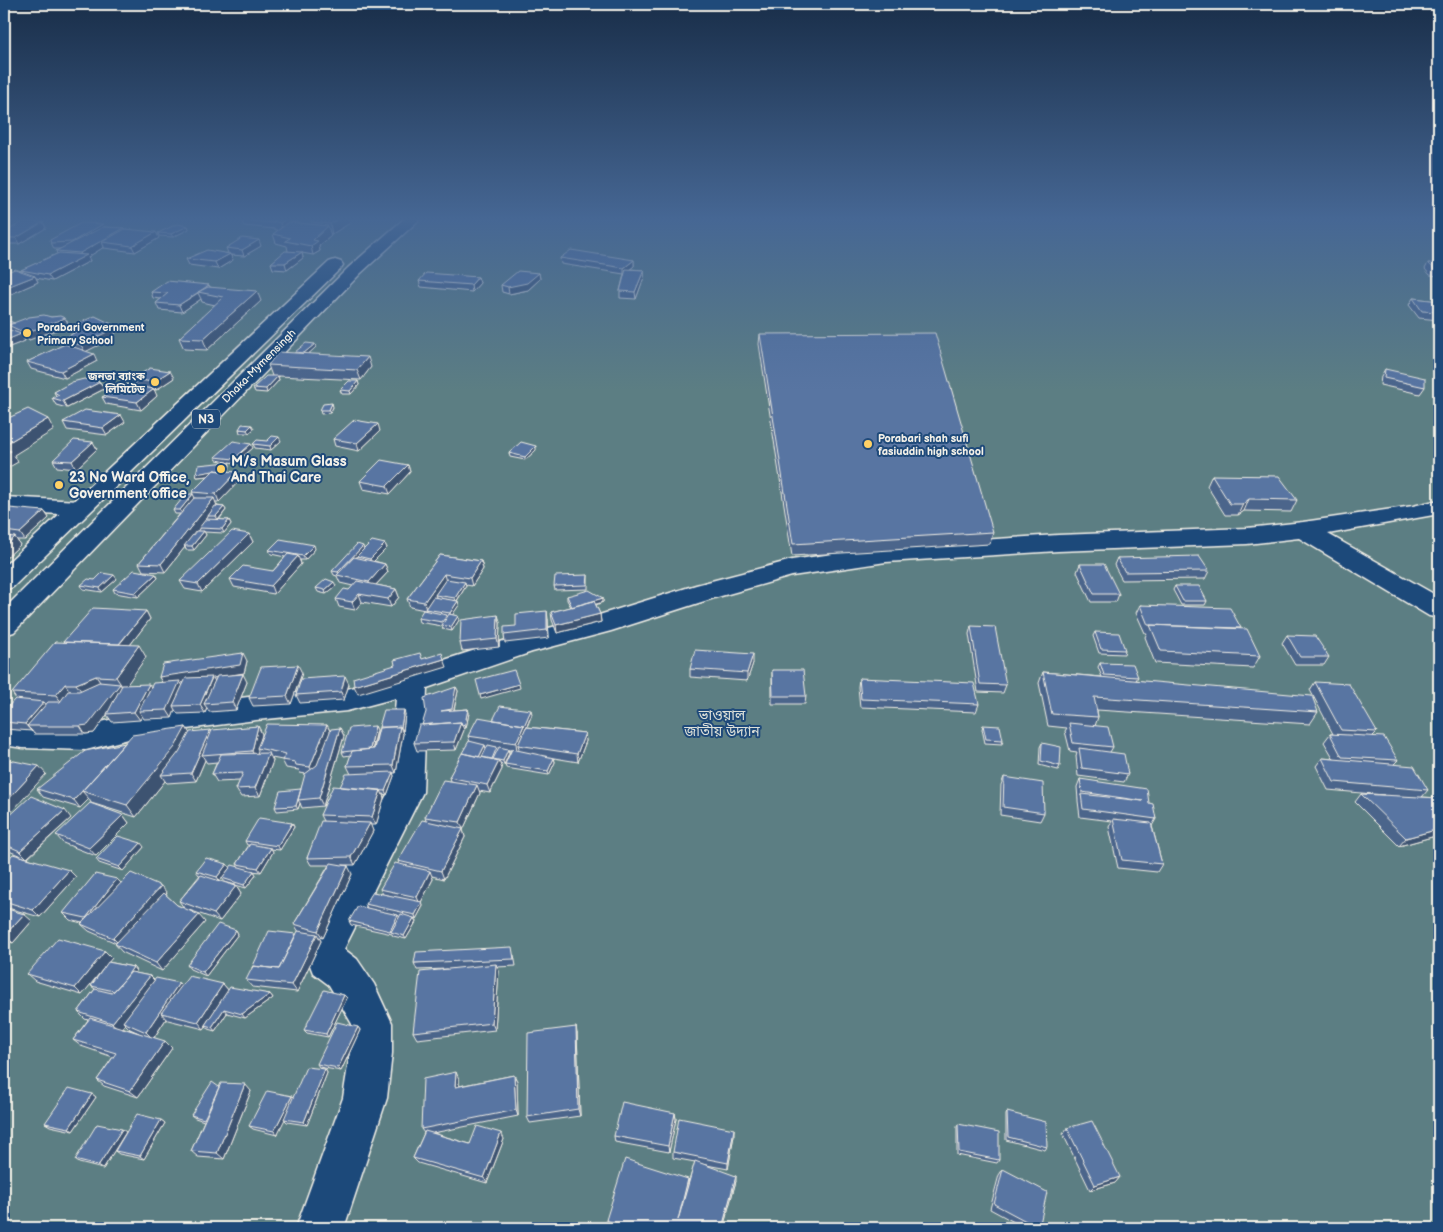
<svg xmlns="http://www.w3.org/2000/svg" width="1443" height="1232" font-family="'Balsamiq Sans','Noto Sans Bengali',sans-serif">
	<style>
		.green { fill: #5c7e83; stroke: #a8b8b6 }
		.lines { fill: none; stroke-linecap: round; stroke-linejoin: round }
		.minor-casing { stroke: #f4f1e8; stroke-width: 3 }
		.highway-casing { stroke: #f4f1e8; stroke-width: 3 }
		.minor { fill: #1f4a7a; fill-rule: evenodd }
		.highway { fill: #1f4a7a; fill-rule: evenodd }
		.wall { fill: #4c658b; stroke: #f4f1e8; fill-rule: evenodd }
		.shaded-wall { fill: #3e5271; stroke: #f4f1e8 }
		.building { fill: #5875a2; stroke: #f4f1e8 }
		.poi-dot { fill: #ffd166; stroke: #1f4a7a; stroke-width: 2 }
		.labels { text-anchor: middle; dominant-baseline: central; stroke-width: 4; stroke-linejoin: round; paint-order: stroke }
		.far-poi-label { font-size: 11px; font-weight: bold; fill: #f4f1e8; stroke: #1f4a7a; text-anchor: start }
		.far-street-label { font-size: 11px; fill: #f4f1e8; stroke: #1f4a7a }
		.shield { fill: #1f4a7a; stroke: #b4bfc7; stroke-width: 1 }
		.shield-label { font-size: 12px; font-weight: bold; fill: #f4f1e8 }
		.poi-label { font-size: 14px; font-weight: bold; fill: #f4f1e8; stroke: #1f4a7a; text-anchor: start }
		.park-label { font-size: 14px; fill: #dde0d9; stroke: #1f4a7a }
	</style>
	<rect width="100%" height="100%" fill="#2d5484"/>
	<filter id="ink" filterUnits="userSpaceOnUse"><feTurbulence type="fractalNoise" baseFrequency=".02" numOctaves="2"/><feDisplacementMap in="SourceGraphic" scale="10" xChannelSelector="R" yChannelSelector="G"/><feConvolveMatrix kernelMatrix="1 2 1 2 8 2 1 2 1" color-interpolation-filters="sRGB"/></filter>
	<g filter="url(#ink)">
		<!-- green -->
		<path class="green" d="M 4,218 L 1439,218 L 1439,1228 L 4,1228 Z"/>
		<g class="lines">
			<!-- minor casing -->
			<g class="minor-casing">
				<path id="minor" d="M 4,497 L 79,501 L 87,503 L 91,508 L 87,513 L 79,515 L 4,511 Z
					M 1439,500 L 1439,514 L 1328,534 L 1439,597 L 1439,618 L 1429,616 L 1299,538 L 1247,544 L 1058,551 L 886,562 L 792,576 L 714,598 L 611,631 L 532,652 L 427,688 L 423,792 L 344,949 L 357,959 L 374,984 L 392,1023 L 392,1053 L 387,1098 L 344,1228 L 296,1228 L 343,1098 L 350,1053 L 352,1024 L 329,985 L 313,973 L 308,960 L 306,949 L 315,927 L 389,791 L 396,698 L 347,711 L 256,720 L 148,734 L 86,750 L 23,748 L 4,745 L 4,721 L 23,724 L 86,726 L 148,710 L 256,696 L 347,689 L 376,682 L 525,634 L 596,616 L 696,585 L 792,560 L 886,546 L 1058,535 L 1247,528 L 1303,522 L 1413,506 Z"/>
			</g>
			<!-- highway casing -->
			<g class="highway-casing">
				<path id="highway" d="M 405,218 L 421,218 L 360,274 L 14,632 L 4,635 L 4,609 L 348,268 Z
					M 335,260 L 341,262 L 343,265 L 341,268 L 13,587 L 4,590 L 4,566 L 329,262 Z"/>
			</g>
			<!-- minor -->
			<use href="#minor" class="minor"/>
			<!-- highway -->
			<use href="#highway" class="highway"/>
		</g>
		<!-- wall -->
		<path class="wall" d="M 246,218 L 349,218 L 350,223 L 332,234 L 330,233 L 331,236 L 319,246 L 320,251 L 313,255 L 302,253 L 303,258 L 287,270 L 273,269 L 271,263 L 288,251 L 287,246 L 276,243 L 273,234 L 278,231 L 275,229 L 244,226 L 241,220 Z
			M 43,222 L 46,228 L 19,244 L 4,244 L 4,233 Z
			M 103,224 L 104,227 L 124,228 L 124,229 L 159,238 L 135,252 L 104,248 L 104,247 L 88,257 L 90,261 L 52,281 L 36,278 L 38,282 L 11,294 L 4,291 L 4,273 L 21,271 L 21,270 L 57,254 L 56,251 L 61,249 L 54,249 L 50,240 Z
			M 188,226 L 189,229 L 173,237 L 159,236 L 158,233 Z
			M 261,246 L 244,256 L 231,255 L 233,260 L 218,269 L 189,265 L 186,259 L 228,253 L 226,248 Z
			M 560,258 L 634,260 L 634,266 L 630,269 L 644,270 L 644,277 L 636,299 L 620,298 L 620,291 L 624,274 L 561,264 Z
			M 1428,263 L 1439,264 L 1439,276 L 1430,275 L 1425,269 Z
			M 539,273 L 540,279 L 528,290 L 509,294 L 502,292 L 501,285 Z
			M 478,277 L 480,283 L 472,292 L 421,287 L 419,281 Z
			M 209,285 L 210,287 L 261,301 L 207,350 L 184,349 L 179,338 L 215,305 L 202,302 L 201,299 L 182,312 L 159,310 L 156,303 L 161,299 L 153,298 L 151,292 Z
			M 1413,298 L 1439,301 L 1439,320 L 1419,318 L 1409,305 Z
			M 51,317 L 65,318 L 69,325 L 29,340 L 23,337 L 25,341 L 4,349 L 4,320 L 15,323 Z
			M 114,325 L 117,331 L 111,339 L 86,351 L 97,361 L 65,378 L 31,369 L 27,362 L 63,345 L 61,341 L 75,332 L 72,326 Z
			M 760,334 L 993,532 L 990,544 L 792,556 L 759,344 Z
			M 316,347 L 308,354 L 371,367 L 361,380 L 278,376 L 279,380 L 267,393 L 255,392 L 253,388 L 272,376 L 268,365 L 295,353 L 295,352 Z
			M 1385,369 L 1425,387 L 1420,394 L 1380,385 L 1381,376 Z
			M 174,378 L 156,390 L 148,388 L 157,396 L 141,410 L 106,404 L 102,397 L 136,386 L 133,379 Z
			M 358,381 L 359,385 L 351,394 L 342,394 L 340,390 Z
			M 100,382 L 104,389 L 67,408 L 56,405 L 52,398 L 56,396 L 54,392 Z
			M 333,407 L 330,413 L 321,414 L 320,410 Z
			M 63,422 L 125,422 L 107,435 L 67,430 Z
			M 239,429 L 254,429 L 249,433 L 240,433 Z
			M 380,431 L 359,451 L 335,446 L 333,439 Z
			M 281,441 L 271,450 L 255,448 L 253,444 Z
			M 253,448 L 235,463 L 229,462 L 230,465 L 228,471 L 240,480 L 219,502 L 215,502 L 217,506 L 224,507 L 226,510 L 219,520 L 229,520 L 231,524 L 224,533 L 204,532 L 206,535 L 194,550 L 186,550 L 185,547 L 165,572 L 143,571 L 139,563 L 180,514 L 175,514 L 173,510 L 193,494 L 192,492 L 208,476 L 197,477 L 196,474 L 227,462 L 217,460 L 215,457 Z
			M 97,449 L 76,469 L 57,467 L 53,460 Z
			M 536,450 L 525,460 L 510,457 L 509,453 Z
			M 408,465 L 410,472 L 390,494 L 363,489 L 360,481 Z
			M 1212,475 L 1297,500 L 1291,512 L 1244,511 L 1238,515 L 1225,515 L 1207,486 Z
			M 44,511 L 49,518 L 25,540 L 17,540 L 20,545 L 4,560 L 4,512 Z
			M 249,534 L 253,542 L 202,592 L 185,589 L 180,581 Z
			M 385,544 L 387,548 L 374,561 L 385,564 L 388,572 L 376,585 L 396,589 L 399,597 L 391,607 L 362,602 L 355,610 L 339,607 L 336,599 L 349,590 L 353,586 L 340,583 L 337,576 L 334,575 L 332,571 L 364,549 Z
			M 315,549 L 305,560 L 300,560 L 301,564 L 274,594 L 234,587 L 230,579 L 273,571 L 285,557 L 271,554 L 269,550 Z
			M 440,555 L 481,561 L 483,569 L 472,586 L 466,585 L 466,586 L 457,601 L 459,605 L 452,615 L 458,616 L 459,620 L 452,631 L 443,629 L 442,626 L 419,622 L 418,618 L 426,611 L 425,610 L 410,607 L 407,599 Z
			M 1117,558 L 1209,571 L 1205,579 L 1122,580 L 1114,565 Z
			M 1080,564 L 1119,594 L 1116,602 L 1091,602 L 1077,572 Z
			M 156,574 L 158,578 L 138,597 L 115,593 L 113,589 Z
			M 588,575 L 588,589 L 555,590 L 554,586 Z
			M 117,579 L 102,592 L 83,589 L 81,585 L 95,580 Z
			M 336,586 L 326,594 L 318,592 L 316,588 Z
			M 1175,586 L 1207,601 L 1205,605 L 1181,605 L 1173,590 Z
			M 567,596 L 603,598 L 603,602 L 596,605 L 600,614 L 601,622 L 557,633 L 552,620 L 551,612 L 571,607 L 567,600 Z
			M 1140,605 L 1241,628 L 1240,629 L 1260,656 L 1253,668 L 1155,663 L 1145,637 L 1147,633 L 1145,633 L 1136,613 Z
			M 146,611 L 150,619 L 130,645 L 146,657 L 126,685 L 151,687 L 162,682 L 159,677 L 247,661 L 244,673 L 234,675 L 247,682 L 236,710 L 209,712 L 207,708 L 205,713 L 178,714 L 175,710 L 172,718 L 144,719 L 142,716 L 140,720 L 112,722 L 107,715 L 94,733 L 85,734 L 34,734 L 32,731 L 4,729 L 4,711 L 16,699 L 12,693 L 63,642 Z
			M 498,615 L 500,623 L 499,647 L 462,651 L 460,643 Z
			M 548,619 L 549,638 L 505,643 L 504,635 Z
			M 971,626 L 1006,685 L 1003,693 L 978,692 L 969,634 Z
			M 1095,632 L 1125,650 L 1124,654 L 1099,653 L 1093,636 Z
			M 1287,635 L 1329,657 L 1324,665 L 1295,665 L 1282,643 Z
			M 753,663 L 747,681 L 690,677 L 690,669 Z
			M 1100,663 L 1138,677 L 1136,680 L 1318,712 L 1310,724 L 1097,710 L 1098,717 L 1095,726 L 1113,747 L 1110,752 L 1128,774 L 1124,782 L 1078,776 L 1076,756 L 1077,752 L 1070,751 L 1065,731 L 1067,728 L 1048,726 L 1039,683 L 1043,672 L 1102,677 L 1098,667 Z
			M 772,670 L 806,696 L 805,704 L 772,704 Z
			M 302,673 L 291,704 L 253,706 L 249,698 Z
			M 859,678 L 979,704 L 976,712 L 860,707 L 858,687 Z
			M 1315,682 L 1377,732 L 1373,736 L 1398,760 L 1394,764 L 1428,790 L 1422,797 L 1439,798 L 1439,835 L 1399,846 L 1355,802 L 1361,794 L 1384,795 L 1328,790 L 1316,766 L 1322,758 L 1334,759 L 1324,742 L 1330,734 L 1333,734 L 1310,690 Z
			M 349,684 L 344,700 L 300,703 L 296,695 Z
			M 456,687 L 458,691 L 454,710 L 468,709 L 469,713 L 466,728 L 463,729 L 464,730 L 456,750 L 417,751 L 414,743 L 422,725 Z
			M 405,714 L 403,731 L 402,731 L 403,734 L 396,773 L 393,773 L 394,776 L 387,795 L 383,794 L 384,798 L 376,825 L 370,825 L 373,831 L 355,865 L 343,865 L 352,874 L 323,938 L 319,937 L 321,941 L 297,992 L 252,987 L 246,980 L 299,932 L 294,924 L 329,865 L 311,865 L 307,858 L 323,821 L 320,815 L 340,787 L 351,774 L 347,766 L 351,755 L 344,756 L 342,752 L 375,726 L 377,730 L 373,749 L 374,749 L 379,727 Z
			M 532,714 L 527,727 L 585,733 L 586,741 L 578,762 L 554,758 L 555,762 L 549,775 L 506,768 L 505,764 L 511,750 L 509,750 L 509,753 L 504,765 L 500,764 L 502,769 L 490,793 L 479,791 L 480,793 L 463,830 L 465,837 L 444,879 L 432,876 L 433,879 L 421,902 L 423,906 L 416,919 L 414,918 L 416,922 L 406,939 L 393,936 L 392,934 L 351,925 L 349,921 L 367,908 L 365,904 L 383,894 L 380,889 L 400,865 L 398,861 L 426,821 L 425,817 L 450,781 L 449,777 L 470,742 L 468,736 L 493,720 Z
			M 327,725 L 330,731 L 340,728 L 344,736 L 323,806 L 302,808 L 300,803 L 298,809 L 277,811 L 275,807 L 301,789 L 306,774 L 300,773 L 299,770 L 286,768 L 282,760 L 272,758 L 273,761 L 260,796 L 241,797 L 236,789 L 240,781 L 217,782 L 212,774 L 217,762 L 207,763 L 205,760 L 196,781 L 167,783 L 165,781 L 136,817 L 91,803 L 89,799 L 80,808 L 43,797 L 37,789 L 125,743 L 186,727 L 189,733 L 211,733 L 258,726 L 262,734 L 262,737 Z
			M 983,725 L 1003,740 L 1002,744 L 985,743 L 982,729 Z
			M 1042,743 L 1060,766 L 1058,770 L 1039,765 L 1040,747 Z
			M 1004,777 L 1044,813 L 1040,821 L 1000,815 L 1001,785 Z
			M 1080,779 L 1149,803 L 1156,819 L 1152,826 L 1162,864 L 1157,872 L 1118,868 L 1109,827 L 1112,821 L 1080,817 L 1078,801 L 1078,800 L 1077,787 Z
			M 123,815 L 129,823 L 96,856 L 63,843 L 56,835 Z
			M 71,818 L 28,858 L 76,877 L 40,917 L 4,907 L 4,857 L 9,859 L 26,858 L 4,849 L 4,821 Z
			M 292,823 L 294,827 L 280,850 L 271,849 L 273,852 L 261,872 L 252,871 L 254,871 L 256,875 L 246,888 L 225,882 L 222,878 L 228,870 L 220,881 L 236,886 L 241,894 L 220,921 L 189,910 L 205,922 L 162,971 L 122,952 L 115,944 L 116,943 L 89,931 L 81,924 L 82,923 L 70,920 L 63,913 L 117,879 L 121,883 L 167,893 L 166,895 L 177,905 L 184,908 L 179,901 L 200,875 L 199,875 L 196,871 L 227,864 L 230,868 L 239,867 L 237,864 L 249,845 L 247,845 L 245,841 Z
			M 144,847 L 123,871 L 99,863 L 96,859 Z
			M 4,908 L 32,921 L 13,943 L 4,940 Z
			M 236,930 L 238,934 L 206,976 L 190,969 L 187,965 Z
			M 105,951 L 112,958 L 108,962 L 133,967 L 136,971 L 135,973 L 150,976 L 155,981 L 179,983 L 182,986 L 223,984 L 228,990 L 270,994 L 273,998 L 245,1018 L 227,1013 L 215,1031 L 208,1029 L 206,1026 L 204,1029 L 168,1020 L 166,1019 L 154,1038 L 172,1048 L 138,1097 L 104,1086 L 97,1080 L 113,1057 L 81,1046 L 73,1040 L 88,1020 L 85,1019 L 78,1012 L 95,989 L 91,986 L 103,968 L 82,995 L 35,981 L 27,974 ZM 125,1024 L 130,1029 L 139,1033 L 122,1027 Z
			M 514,955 L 516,966 L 497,967 L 499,971 L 495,1030 L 417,1039 L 413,1032 L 447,969 L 417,970 L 414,963 Z
			M 347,998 L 328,1037 L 307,1033 L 304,1030 Z
			M 358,1027 L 360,1030 L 341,1071 L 319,1067 L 317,1064 Z
			M 577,1033 L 580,1116 L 530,1123 L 527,1117 Z
			M 325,1069 L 327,1073 L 307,1125 L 287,1122 L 284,1119 L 277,1135 L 253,1129 L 249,1126 L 292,1096 L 293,1098 Z
			M 514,1075 L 517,1081 L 518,1116 L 433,1133 L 470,1144 L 504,1139 L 487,1183 L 418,1163 L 413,1158 L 424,1133 L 421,1129 L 459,1079 L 459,1086 Z
			M 219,1087 L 251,1091 L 224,1159 L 198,1157 L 191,1151 L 204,1121 L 195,1118 L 191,1115 Z
			M 92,1094 L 96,1097 L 73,1131 L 50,1126 L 45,1123 Z
			M 1007,1112 L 1047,1147 L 1045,1150 L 1006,1140 L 1006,1115 Z
			M 675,1113 L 676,1119 L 669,1152 L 615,1142 L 614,1136 Z
			M 161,1120 L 165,1123 L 144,1159 L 119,1154 L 115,1151 Z
			M 958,1124 L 999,1160 L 997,1163 L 957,1155 L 957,1127 Z
			M 1067,1128 L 1120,1177 L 1115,1183 L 1090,1190 L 1063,1134 Z
			M 126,1132 L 103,1169 L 79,1163 L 75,1160 Z
			M 734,1135 L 728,1169 L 701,1164 L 736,1181 L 723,1228 L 616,1228 L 607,1225 L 606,1220 L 688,1179 L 688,1184 L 695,1162 L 673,1158 L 673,1152 Z
			M 1003,1169 L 1039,1228 L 1025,1228 L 990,1209 L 999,1175 Z"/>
		<!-- shaded-wall -->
		<path class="shaded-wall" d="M 288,218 L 293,218 L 295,225 L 283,232 L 280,223 Z
			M 340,218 L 349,218 L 350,223 L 332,234 L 330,224 Z
			M 43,222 L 46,228 L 19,244 L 16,238 Z
			M 103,224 L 106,230 L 75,248 L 72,242 Z
			M 188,226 L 189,229 L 173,237 L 171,234 Z
			M 328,226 L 331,236 L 319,246 L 320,251 L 313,255 L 311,246 L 313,240 Z
			M 124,228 L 126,234 L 102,242 L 104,247 L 88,257 L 90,261 L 52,281 L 48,275 L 83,257 L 80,253 Z
			M 156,232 L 159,238 L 135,252 L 132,246 Z
			M 259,240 L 261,246 L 244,256 L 242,250 Z
			M 302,252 L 303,258 L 287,270 L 285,263 Z
			M 230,254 L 233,260 L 218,269 L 215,262 Z
			M 634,260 L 634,266 L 624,274 L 624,268 Z
			M 644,270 L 644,277 L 636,299 L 635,292 Z
			M 539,273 L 540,279 L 528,290 L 509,294 L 508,287 Z
			M 35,276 L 38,282 L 11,294 L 7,287 Z
			M 478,277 L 480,283 L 472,292 L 471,285 Z
			M 257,291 L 261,301 L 207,350 L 203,339 Z
			M 198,293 L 201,299 L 182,312 L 179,305 Z
			M 65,318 L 69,325 L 29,340 L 25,333 Z
			M 114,325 L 117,331 L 111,339 L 85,352 L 81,345 Z
			M 21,334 L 25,341 L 4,349 L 4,341 Z
			M 315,344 L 316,347 L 305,357 L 304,353 Z
			M 94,354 L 97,361 L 65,378 L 61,371 Z
			M 368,357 L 371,367 L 361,380 L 357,370 Z
			M 170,371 L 174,378 L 156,390 L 153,382 Z
			M 278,376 L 279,380 L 267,393 L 266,389 Z
			M 358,381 L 359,385 L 351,394 L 350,391 Z
			M 100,382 L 104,389 L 67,408 L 63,401 Z
			M 154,389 L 157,396 L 141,410 L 137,402 Z
			M 332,403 L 333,407 L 330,413 L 329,410 Z
			M 121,415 L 125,422 L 107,435 L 103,428 Z
			M 48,419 L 54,430 L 14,455 L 18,462 L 4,470 L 4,445 Z
			M 378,424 L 380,431 L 359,451 L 357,443 Z
			M 252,425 L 254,429 L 249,433 L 247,430 Z
			M 279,437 L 281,441 L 271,450 L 270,446 Z
			M 93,442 L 97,449 L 76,469 L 72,461 Z
			M 251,444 L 253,448 L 235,463 L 234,459 Z
			M 536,446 L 536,450 L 525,460 L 525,457 Z
			M 228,462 L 230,465 L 228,474 L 197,477 L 196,474 Z
			M 408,465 L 410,472 L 390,494 L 387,486 Z
			M 237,472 L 240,480 L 219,502 L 216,494 Z
			M 193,494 L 195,498 L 182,514 L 180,510 Z
			M 214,498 L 217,506 L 208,516 L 208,517 L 200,528 L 199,528 L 199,529 L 186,546 L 184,546 L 185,547 L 165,572 L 161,564 Z
			M 1249,499 L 1244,511 L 1238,515 L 1243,504 Z
			M 224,507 L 226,510 L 218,520 L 216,516 Z
			M 44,511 L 49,518 L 25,540 L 20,533 Z
			M 229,520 L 231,524 L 224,533 L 222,529 Z
			M 204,531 L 206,535 L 194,550 L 192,546 Z
			M 249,534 L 253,542 L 202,592 L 198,584 Z
			M 15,537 L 20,545 L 4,560 L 4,547 Z
			M 385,544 L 387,548 L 372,563 L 370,559 Z
			M 314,545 L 315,549 L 305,560 L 303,556 Z
			M 363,546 L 364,550 L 357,556 L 357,558 L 340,576 L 338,572 Z
			M 298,556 L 301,564 L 274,594 L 271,586 Z
			M 481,561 L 483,569 L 472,586 L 470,578 Z
			M 385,564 L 388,572 L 371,590 L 369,582 Z
			M 156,574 L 158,578 L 138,597 L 135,593 Z
			M 444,574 L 446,582 L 435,595 L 436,597 L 426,610 L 424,602 Z
			M 114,575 L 117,579 L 102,592 L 100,588 Z
			M 334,582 L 336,586 L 326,594 L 325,590 Z
			M 465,582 L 466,586 L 456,602 L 455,598 Z
			M 396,589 L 399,597 L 391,607 L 388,599 Z
			M 359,594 L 362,602 L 355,610 L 352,602 Z
			M 603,598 L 603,602 L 573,611 L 572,607 Z
			M 458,601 L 459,605 L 451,617 L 450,613 Z
			M 146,611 L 150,619 L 123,654 L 118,646 Z
			M 547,611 L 548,619 L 549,638 L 547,630 Z
			M 600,614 L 601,622 L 557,633 L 556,625 Z
			M 498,615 L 500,623 L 499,647 L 497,639 Z
			M 458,616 L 459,620 L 452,631 L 451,627 Z
			M 139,645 L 146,657 L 124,689 L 116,677 Z
			M 243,653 L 247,661 L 244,673 L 213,678 L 217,685 L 204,704 L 207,708 L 205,713 L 200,705 L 212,678 L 181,683 L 185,689 L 173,706 L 175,710 L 172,718 L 167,710 L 164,686 L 159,677 Z
			M 753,654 L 753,663 L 747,681 L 747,673 Z
			M 444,659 L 447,667 L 358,694 L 354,686 Z
			M 298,665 L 302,673 L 291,704 L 287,696 Z
			M 243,674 L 247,682 L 236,710 L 232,702 Z
			M 96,676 L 104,688 L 85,696 L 76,684 Z
			M 345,676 L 349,684 L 344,700 L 341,692 Z
			M 65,684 L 74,696 L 65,707 L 56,695 Z
			M 120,684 L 125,692 L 107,714 L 107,715 L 94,733 L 85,734 L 80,726 Z
			M 149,684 L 154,692 L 139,711 L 142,716 L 140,720 L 134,712 Z
			M 519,684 L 520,688 L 481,699 L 480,695 Z
			M 456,687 L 458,691 L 453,713 L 442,715 Z
			M 44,702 L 51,710 L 27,726 L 32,731 L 32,732 L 25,724 Z
			M 468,709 L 469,713 L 466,728 L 465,724 Z
			M 404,710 L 405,714 L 403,731 L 401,727 Z
			M 531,710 L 532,714 L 525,730 L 518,745 L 519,748 L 517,751 L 516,743 Z
			M 461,722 L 464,730 L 456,750 L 454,742 Z
			M 327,725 L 331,733 L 314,775 L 310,767 Z
			M 258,726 L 262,734 L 259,748 L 257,748 L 258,750 L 256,759 L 252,751 Z
			M 375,726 L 377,730 L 371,754 L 370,750 Z
			M 400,726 L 403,734 L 396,773 L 393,765 Z
			M 186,727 L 193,739 L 161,775 L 165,781 L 136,817 L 127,805 Z
			M 340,728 L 344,736 L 323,806 L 319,798 Z
			M 210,730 L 215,738 L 202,755 L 205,760 L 196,781 L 191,773 Z
			M 585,733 L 586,741 L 578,762 L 577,754 Z
			M 485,745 L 486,749 L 480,761 L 479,757 Z
			M 508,749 L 509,753 L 504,765 L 503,761 Z
			M 269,753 L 273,761 L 260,796 L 255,788 Z
			M 554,758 L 555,762 L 549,775 L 548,771 Z
			M 499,761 L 502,769 L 490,793 L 487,785 Z
			M 39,766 L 46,774 L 4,820 L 4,804 Z
			M 393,772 L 394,776 L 387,795 L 385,791 Z
			M 477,785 L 480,793 L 463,830 L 465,837 L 444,879 L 441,871 L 463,829 L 460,822 Z
			M 301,789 L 298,800 L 300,803 L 298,809 L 296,806 Z
			M 381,790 L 384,798 L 376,825 L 372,817 Z
			M 82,791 L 89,799 L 80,808 L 74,800 Z
			M 65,810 L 71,818 L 27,858 L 20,851 Z
			M 123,815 L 129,823 L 96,856 L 89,848 Z
			M 292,823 L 294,827 L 280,850 L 278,846 Z
			M 370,823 L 373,831 L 355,865 L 351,857 Z
			M 1439,829 L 1439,835 L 1399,846 L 1406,838 Z
			M 141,843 L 144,847 L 123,871 L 119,867 Z
			M 271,848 L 273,852 L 261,872 L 258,868 Z
			M 227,864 L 230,868 L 220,881 L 217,877 Z
			M 348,866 L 352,874 L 323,938 L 318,931 Z
			M 69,870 L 76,877 L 40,917 L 33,910 Z
			M 254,871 L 256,875 L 246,888 L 244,885 Z
			M 430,871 L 433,879 L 420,904 L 417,897 Z
			M 117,879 L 124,886 L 93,926 L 86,918 Z
			M 161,886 L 167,893 L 120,945 L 113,938 Z
			M 236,886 L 241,894 L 220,921 L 214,914 Z
			M 422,902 L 423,906 L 416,919 L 415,915 Z
			M 24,914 L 32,921 L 13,943 L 5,935 Z
			M 199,915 L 205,922 L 162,971 L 156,963 Z
			M 398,915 L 400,918 L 391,932 L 390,931 Z
			M 414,918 L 416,922 L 406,939 L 404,936 Z
			M 236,930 L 238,934 L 206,976 L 203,972 Z
			M 317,934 L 321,941 L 297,992 L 292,985 Z
			M 105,951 L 112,958 L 82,995 L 75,988 Z
			M 496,964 L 499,971 L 495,1030 L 492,1023 Z
			M 133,967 L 136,971 L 119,995 L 116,991 Z
			M 150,976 L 157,983 L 123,1022 L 125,1024 L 120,1030 L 112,1023 Z
			M 179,983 L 185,990 L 161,1013 L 166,1019 L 153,1039 L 146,1032 Z
			M 223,984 L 229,991 L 205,1025 L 206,1026 L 204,1029 L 198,1022 Z
			M 270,994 L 273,998 L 245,1018 L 242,1014 Z
			M 344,995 L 347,998 L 328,1037 L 326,1034 Z
			M 224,1009 L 227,1013 L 215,1031 L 212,1027 Z
			M 358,1027 L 360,1030 L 341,1071 L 338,1068 Z
			M 576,1027 L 577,1033 L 580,1116 L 578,1109 Z
			M 165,1041 L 172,1048 L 138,1097 L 130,1091 Z
			M 325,1069 L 327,1073 L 307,1125 L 304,1122 Z
			M 456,1072 L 459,1079 L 459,1093 L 455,1087 Z
			M 514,1075 L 517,1081 L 518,1116 L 516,1110 Z
			M 245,1084 L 251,1091 L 224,1159 L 217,1153 Z
			M 92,1094 L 96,1097 L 73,1131 L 69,1128 Z
			M 292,1096 L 295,1099 L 277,1135 L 274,1131 Z
			M 675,1113 L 676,1119 L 669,1152 L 668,1146 Z
			M 161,1120 L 165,1123 L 144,1159 L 140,1156 Z
			M 122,1129 L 126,1132 L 103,1169 L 98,1166 Z
			M 734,1129 L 734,1135 L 728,1169 L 728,1163 Z
			M 501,1133 L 504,1139 L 487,1183 L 484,1178 Z
			M 736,1176 L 736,1181 L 723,1228 L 722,1228 Z
			M 1120,1177 L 1115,1183 L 1090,1190 L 1095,1185 Z
			M 688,1179 L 688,1185 L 678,1220 Z"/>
		<!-- building -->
		<path class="building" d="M 246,218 L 277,218 L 273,221 L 273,223 L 241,220 Z
			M 277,218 L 288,218 L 280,223 L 273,221 Z
			M 313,218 L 340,218 L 330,224 L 311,222 Z
			M 24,221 L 43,222 L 16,238 L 4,238 L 4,233 Z
			M 289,222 L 328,226 L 313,240 L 318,241 L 311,246 L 285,241 L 290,238 L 273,234 Z
			M 81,223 L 103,224 L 72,242 L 51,243 L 50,240 Z
			M 177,224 L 188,226 L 171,234 L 158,233 Z
			M 103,227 L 124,228 L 80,253 L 56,251 Z
			M 125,229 L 156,232 L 132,246 L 102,242 Z
			M 242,238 L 259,240 L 242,250 L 226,248 Z
			M 207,250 L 230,254 L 215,262 L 186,259 Z
			M 571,250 L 634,260 L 624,268 L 560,258 Z
			M 285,251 L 302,252 L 285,263 L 271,263 Z
			M 59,253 L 87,255 L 48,275 L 21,270 Z
			M 1428,263 L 1439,264 L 1439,269 L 1434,269 Z
			M 15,269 L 35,276 L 7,287 L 4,286 L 4,273 Z
			M 626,269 L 644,270 L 635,292 L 620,291 Z
			M 518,271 L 539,273 L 527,283 L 508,287 L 501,285 Z
			M 426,273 L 478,277 L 471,285 L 419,281 Z
			M 167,281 L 209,285 L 179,305 L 156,303 L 168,293 L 151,292 Z
			M 208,287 L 257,291 L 203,339 L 179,338 L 223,297 L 198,292 Z
			M 1413,298 L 1439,301 L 1439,312 L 1422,311 Z
			M 44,315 L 51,317 L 60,316 L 65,318 L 25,333 L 8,325 L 29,317 Z
			M 95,316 L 114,325 L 107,332 L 81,345 L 61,341 L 77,331 L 72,326 Z
			M 4,320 L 15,323 L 8,325 L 9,327 L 5,329 L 4,328 Z
			M 4,328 L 21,334 L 4,341 Z
			M 935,333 L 993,532 L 793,544 L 760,334 Z
			M 306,343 L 315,344 L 304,353 L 295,352 Z
			M 65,344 L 94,354 L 61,371 L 27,362 Z
			M 278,352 L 368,357 L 357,370 L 268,365 Z
			M 150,368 L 170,371 L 153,382 L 133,379 Z
			M 1385,369 L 1425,378 L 1425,387 L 1384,378 Z
			M 266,376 L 278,376 L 266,389 L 253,388 Z
			M 84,379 L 100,382 L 63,401 L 52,398 L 59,395 L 54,392 L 72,382 Z
			M 349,381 L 358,381 L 350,391 L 340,390 Z
			M 125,384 L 154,389 L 137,402 L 102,397 Z
			M 332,403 L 329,410 L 320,410 L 323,404 Z
			M 28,409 L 48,419 L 4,445 L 4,420 Z
			M 85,410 L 121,415 L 103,428 L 63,422 Z
			M 354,420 L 378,424 L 357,443 L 333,439 Z
			M 242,424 L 252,425 L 247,430 L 239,429 Z
			M 272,436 L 279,437 L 270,446 L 253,444 L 257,440 L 267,441 Z
			M 74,440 L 93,442 L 72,461 L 53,460 Z
			M 233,441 L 251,444 L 234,459 L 215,457 Z
			M 521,442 L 536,446 L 525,457 L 509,453 Z
			M 4,448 L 11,451 L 4,455 Z
			M 381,460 L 408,465 L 387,486 L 360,481 Z
			M 228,462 L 226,470 L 220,471 L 214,470 L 213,471 L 196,474 L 198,465 Z
			M 214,470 L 237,472 L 216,494 L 192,492 Z
			M 1212,475 L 1279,476 L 1297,500 L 1249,499 L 1243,504 L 1230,504 Z
			M 186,494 L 193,494 L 180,510 L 173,510 Z
			M 194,498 L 214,498 L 161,564 L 139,563 Z
			M 215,506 L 224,507 L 216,516 L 208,516 Z
			M 9,508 L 44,511 L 20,533 L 4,531 L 4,512 Z
			M 206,519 L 229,520 L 222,529 L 199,528 Z
			M 196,531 L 204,531 L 192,546 L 184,546 Z
			M 232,531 L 249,534 L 198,584 L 180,581 Z
			M 4,536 L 15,537 L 4,547 Z
			M 280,539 L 314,545 L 303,556 L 269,550 Z
			M 372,541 L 385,544 L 370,559 L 357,556 Z
			M 357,544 L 363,546 L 338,572 L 332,571 Z
			M 288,554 L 298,556 L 271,586 L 230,579 L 243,566 L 273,571 Z
			M 440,555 L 481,561 L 470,578 L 444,574 L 424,602 L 407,599 Z
			M 1199,556 L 1209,571 L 1125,572 L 1117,558 Z
			M 354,557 L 385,564 L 369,582 L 337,575 Z
			M 1080,564 L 1104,564 L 1119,594 L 1094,594 Z
			M 134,570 L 156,574 L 135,593 L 113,589 Z
			M 102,573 L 114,575 L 100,588 L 81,585 L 88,579 L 95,580 Z
			M 588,575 L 587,585 L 554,586 L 555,576 Z
			M 326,579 L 334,582 L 325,590 L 316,588 Z
			M 446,579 L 465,582 L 455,598 L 435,595 Z
			M 357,581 L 396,589 L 388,599 L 359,594 L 352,602 L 336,599 L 344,589 L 349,590 Z
			M 1175,586 L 1199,586 L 1207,601 L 1183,601 Z
			M 589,590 L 603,598 L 572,607 L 567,596 Z
			M 433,597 L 458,601 L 450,613 L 425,609 Z
			M 594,601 L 600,614 L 556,625 L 551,612 Z
			M 1140,605 L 1230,608 L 1241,628 L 1148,625 Z
			M 93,608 L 146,611 L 119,644 L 63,642 Z
			M 423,610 L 447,615 L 442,622 L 418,618 Z
			M 547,611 L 547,630 L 504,635 L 504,627 L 516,626 L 516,614 Z
			M 449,614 L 458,616 L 451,627 L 442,625 Z
			M 498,615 L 497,639 L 460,643 L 461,620 Z
			M 1150,625 L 1247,629 L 1260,656 L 1161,651 Z
			M 971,626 L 995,627 L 1006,685 L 980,684 Z
			M 1095,632 L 1119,633 L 1125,650 L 1101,649 Z
			M 1287,635 L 1315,636 L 1329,657 L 1300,657 Z
			M 55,642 L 139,645 L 116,677 L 96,676 L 76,684 L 65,684 L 56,695 L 12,693 Z
			M 695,650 L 753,654 L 747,673 L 690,669 Z
			M 243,653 L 240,665 L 159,677 L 163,664 Z
			M 420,653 L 422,659 L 442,653 L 444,659 L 354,686 L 353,678 L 395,665 L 394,660 Z
			M 1100,663 L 1133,664 L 1138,677 L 1104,675 Z
			M 298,665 L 287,696 L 249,698 L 261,667 Z
			M 514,670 L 519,684 L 480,695 L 476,680 Z
			M 772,670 L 803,670 L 806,696 L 773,696 Z
			M 1043,672 L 1312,696 L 1318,712 L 1094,697 L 1098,717 L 1052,714 Z
			M 243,674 L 232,702 L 204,704 L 217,676 Z
			M 345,676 L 341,692 L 296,695 L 301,679 Z
			M 212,677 L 200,705 L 173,706 L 186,678 Z
			M 859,678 L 974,683 L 979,704 L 861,699 Z
			M 180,681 L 167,710 L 139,711 L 153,683 Z
			M 99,682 L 120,684 L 88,725 L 80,726 L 27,726 L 48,702 L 60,702 L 68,691 L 79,691 Z
			M 1315,682 L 1349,684 L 1377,732 L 1341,730 Z
			M 149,684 L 134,712 L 107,714 L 122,685 Z
			M 456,687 L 452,709 L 441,711 L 468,709 L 465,724 L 462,725 L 461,722 L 422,725 L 426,712 L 424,698 Z
			M 15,699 L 44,702 L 25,724 L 4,722 L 4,711 Z
			M 500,706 L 531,710 L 524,726 L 524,725 L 493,720 Z
			M 384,710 L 404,710 L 401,727 L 379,727 Z
			M 478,717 L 524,725 L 516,743 L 468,736 Z
			M 461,722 L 454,742 L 414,743 L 419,725 Z
			M 1069,723 L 1108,727 L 1113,747 L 1073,743 Z
			M 267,724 L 327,725 L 310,767 L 296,765 L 295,762 L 282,760 L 286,754 L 257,748 Z
			M 983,725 L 1000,726 L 1003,740 L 986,739 Z
			M 258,726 L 252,751 L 202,755 L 212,730 Z
			M 375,726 L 370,749 L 342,752 L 349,728 Z
			M 400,726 L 393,765 L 347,766 L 352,751 L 374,749 L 379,728 Z
			M 186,727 L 175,747 L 127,805 L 82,791 L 132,735 Z
			M 526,727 L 585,733 L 577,754 L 518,745 Z
			M 340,728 L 319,798 L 298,800 L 305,774 L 317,765 L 331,729 Z
			M 210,730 L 191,773 L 161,775 L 179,752 L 190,732 Z
			M 1330,734 L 1384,737 L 1398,760 L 1342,757 Z
			M 469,741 L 485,745 L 479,757 L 462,753 Z
			M 125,743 L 74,800 L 37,789 L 85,751 Z
			M 1042,743 L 1061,747 L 1060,766 L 1041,761 Z
			M 488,745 L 497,747 L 492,759 L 482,757 Z
			M 499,747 L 508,749 L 503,761 L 493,759 Z
			M 1079,748 L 1124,754 L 1128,774 L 1082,768 Z
			M 512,749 L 554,758 L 548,771 L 505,764 Z
			M 269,753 L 255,788 L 236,789 L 243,773 L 212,774 L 221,754 Z
			M 462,753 L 499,761 L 487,785 L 449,777 Z
			M 1322,758 L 1414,766 L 1428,790 L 1334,782 Z
			M 4,759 L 39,766 L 4,804 Z
			M 393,772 L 385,791 L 340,787 L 346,774 Z
			M 1004,777 L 1043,783 L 1044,813 L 1003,807 Z
			M 1080,779 L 1147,789 L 1149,803 L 1153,804 L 1156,819 L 1083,809 L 1081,794 L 1143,801 L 1082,792 Z
			M 443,780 L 477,785 L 460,822 L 425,817 Z
			M 333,786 L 381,790 L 372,817 L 320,815 Z
			M 301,789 L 296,806 L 275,807 L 280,791 Z
			M 1361,794 L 1439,798 L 1439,829 L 1406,838 Z
			M 31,796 L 65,810 L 20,851 L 4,844 L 4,821 Z
			M 90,803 L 123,815 L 89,848 L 56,835 Z
			M 259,818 L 292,823 L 278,846 L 245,841 Z
			M 1113,819 L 1151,823 L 1162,864 L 1122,860 Z
			M 422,820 L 463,829 L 441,871 L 398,861 Z
			M 321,821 L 370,823 L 351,857 L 307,858 Z
			M 118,836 L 141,843 L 119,867 L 96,859 Z
			M 250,844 L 271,848 L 258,868 L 237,864 Z
			M 13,854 L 69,870 L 33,910 L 4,901 L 4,864 Z
			M 4,857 L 9,859 L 4,864 Z
			M 206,858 L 227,864 L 217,877 L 196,871 Z
			M 331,863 L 348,866 L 318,931 L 294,924 Z
			M 395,863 L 430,871 L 417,897 L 380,889 Z
			M 232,865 L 254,871 L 244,885 L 222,878 Z
			M 131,873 L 161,886 L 113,938 L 81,924 Z
			M 95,874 L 117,879 L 86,918 L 63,913 Z
			M 201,875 L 236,886 L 214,914 L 179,901 Z
			M 373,892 L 422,902 L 415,915 L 365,904 Z
			M 164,893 L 177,905 L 199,915 L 156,963 L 115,944 Z
			M 358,906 L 398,915 L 390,931 L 349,921 Z
			M 4,908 L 24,914 L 5,935 L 4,935 Z
			M 401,914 L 414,918 L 404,936 L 391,932 Z
			M 218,924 L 236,930 L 203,972 L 187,965 Z
			M 269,931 L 296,934 L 279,969 L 253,966 L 252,968 Z
			M 298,931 L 317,934 L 292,985 L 246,980 L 253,966 L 279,969 Z
			M 58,938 L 105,951 L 75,988 L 27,974 Z
			M 512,947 L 514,959 L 414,963 L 416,952 Z
			M 108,962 L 133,967 L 125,979 L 114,991 L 91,986 Z
			M 496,964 L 492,1023 L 413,1032 L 420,972 Z
			M 131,972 L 150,976 L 112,1023 L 78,1012 L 95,989 L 112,993 Z
			M 189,976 L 223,984 L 198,1022 L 161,1013 Z
			M 156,978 L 179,983 L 146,1032 L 123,1022 Z
			M 230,987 L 270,994 L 242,1014 L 224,1009 L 212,1027 L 205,1025 Z
			M 324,990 L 344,995 L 326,1034 L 304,1030 Z
			M 90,1018 L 165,1041 L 130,1091 L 97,1080 L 116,1053 L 73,1040 Z
			M 337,1022 L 358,1027 L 338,1068 L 317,1064 Z
			M 576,1027 L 578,1109 L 527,1117 L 528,1033 Z
			M 306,1067 L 325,1069 L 304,1122 L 284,1119 Z
			M 456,1072 L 455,1087 L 514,1075 L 516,1110 L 421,1129 L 423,1079 Z
			M 212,1082 L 219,1087 L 208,1111 L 204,1119 L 191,1115 Z
			M 221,1083 L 245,1084 L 217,1153 L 191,1151 Z
			M 69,1088 L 92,1094 L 69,1128 L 45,1123 Z
			M 267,1091 L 292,1096 L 274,1131 L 249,1126 Z
			M 622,1102 L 675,1113 L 668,1146 L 614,1136 Z
			M 1007,1112 L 1046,1122 L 1047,1147 L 1008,1137 Z
			M 137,1114 L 161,1120 L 140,1156 L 115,1151 Z
			M 679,1118 L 734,1129 L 728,1163 L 673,1152 Z
			M 1092,1121 L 1120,1177 L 1095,1185 L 1067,1128 Z
			M 97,1124 L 122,1129 L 98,1166 L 75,1160 Z
			M 958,1124 L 999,1132 L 999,1160 L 959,1152 Z
			M 477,1126 L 501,1133 L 484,1178 L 413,1158 L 425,1131 L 470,1144 Z
			M 625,1159 L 688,1179 L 678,1220 L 695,1161 L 736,1176 L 722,1228 L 629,1228 L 606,1220 Z
			M 1003,1169 L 1047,1192 L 1039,1228 L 994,1204 Z"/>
	</g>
	<!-- sky -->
	<linearGradient id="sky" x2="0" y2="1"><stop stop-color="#192e49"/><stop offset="0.56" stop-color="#466794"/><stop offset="1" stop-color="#466794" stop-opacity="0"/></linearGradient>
	<rect width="1443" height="391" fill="url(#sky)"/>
	<!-- markers -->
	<g class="poi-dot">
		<circle cx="27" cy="333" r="5"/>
		<circle cx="155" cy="382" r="5"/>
		<circle cx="868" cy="444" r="5"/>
		<circle cx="221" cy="469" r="5"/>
		<circle cx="59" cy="485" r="5"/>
	</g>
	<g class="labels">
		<!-- far-poi labels -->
		<g class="far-poi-label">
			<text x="37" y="327">Porabari Government<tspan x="37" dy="13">Primary School</tspan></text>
			<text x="145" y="376" text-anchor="end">জনতা ব্যাংক<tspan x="145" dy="13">লিমিটেড</tspan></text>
			<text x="878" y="438">Porabari shah sufi<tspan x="878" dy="13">fasiuddin high school</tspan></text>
		</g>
		<!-- far-street labels -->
		<g class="far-street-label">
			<text transform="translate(259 366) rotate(-45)">Dhaka-Mymensingh</text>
		</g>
		<!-- shield labels -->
		<rect class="shield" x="192" y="409.5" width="28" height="19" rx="4"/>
		<g class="shield-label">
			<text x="206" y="419">N3</text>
		</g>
		<!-- poi labels -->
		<g class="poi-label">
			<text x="231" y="461">M/s Masum Glass<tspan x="231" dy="16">And Thai Care</tspan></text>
			<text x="69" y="477">23 No Ward Office,<tspan x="69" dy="16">Government office</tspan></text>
		</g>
		<!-- park labels -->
		<g class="park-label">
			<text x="722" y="715">ভাওয়াল<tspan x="722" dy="16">জাতীয় উদ্যান</tspan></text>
		</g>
	</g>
	<!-- margin -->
	<rect width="1443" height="1232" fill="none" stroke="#1f4a7a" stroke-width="20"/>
	<rect x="10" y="10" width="1423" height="1212" fill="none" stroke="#f4f1e8" stroke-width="2" filter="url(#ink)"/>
</svg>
